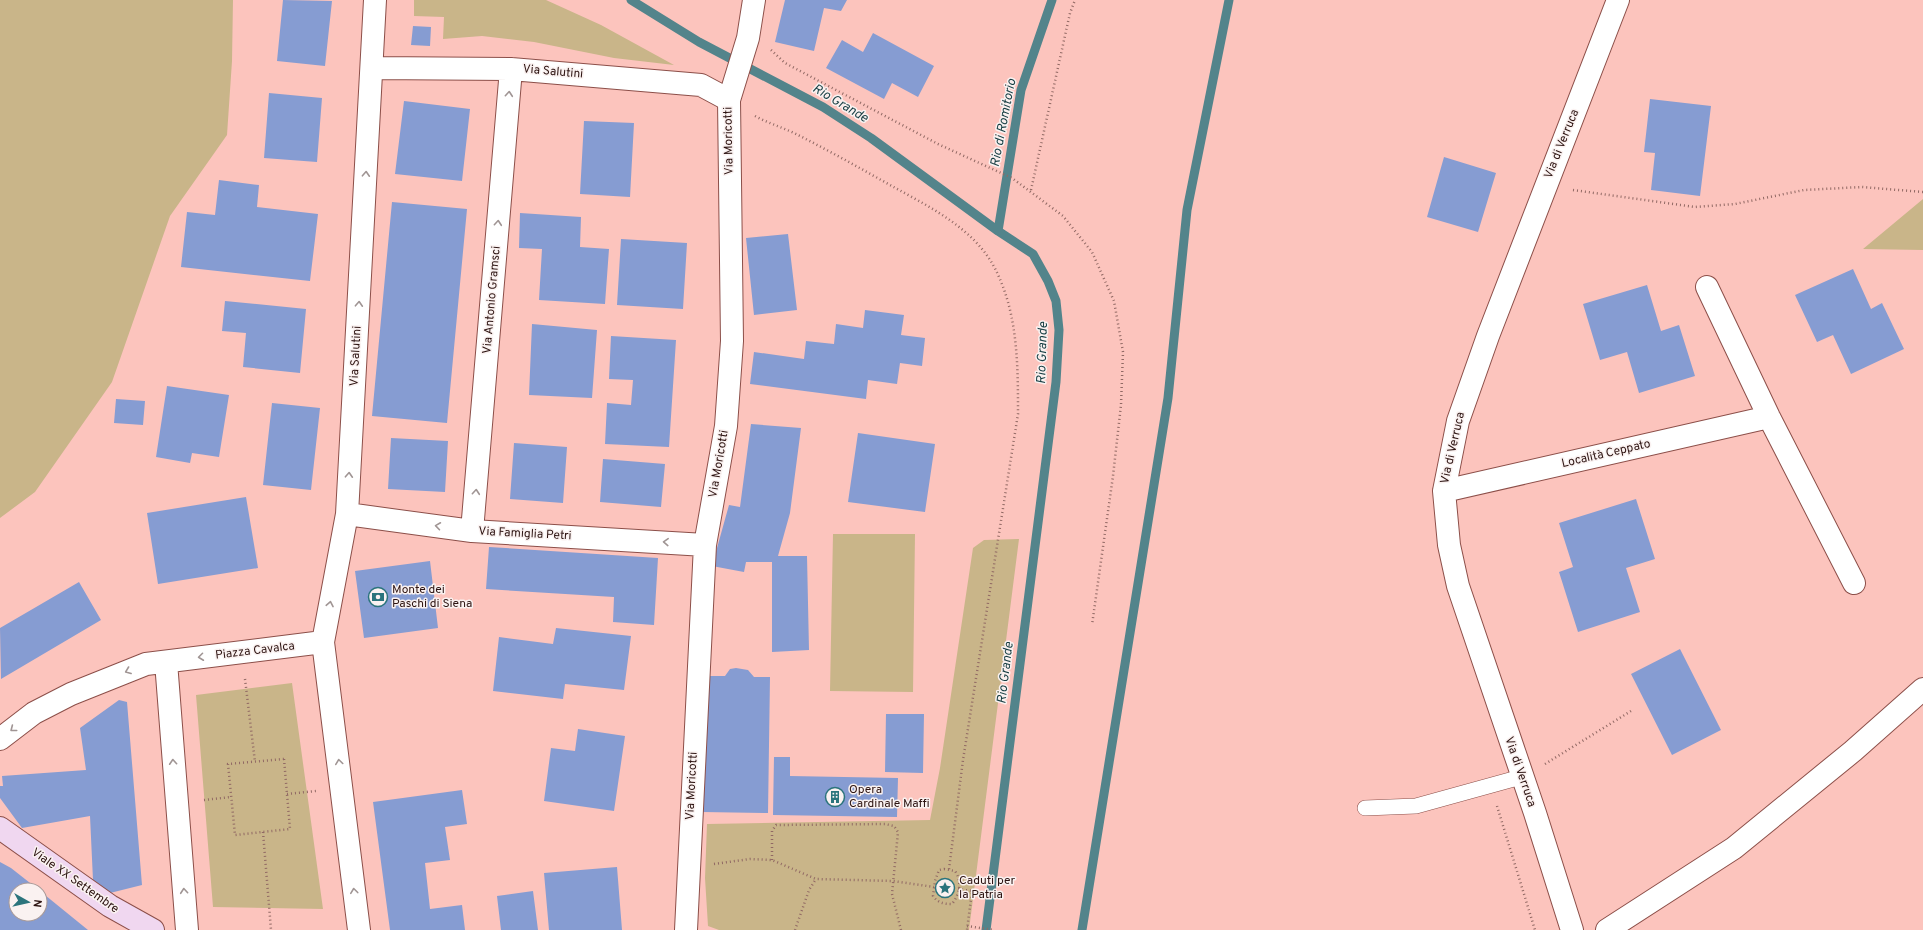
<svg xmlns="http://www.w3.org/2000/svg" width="1923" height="930" font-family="Overpass,sans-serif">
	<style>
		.green { fill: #c9b589 }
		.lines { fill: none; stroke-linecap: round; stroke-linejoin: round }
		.stream { stroke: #53848b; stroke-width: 9 }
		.building { fill: #869cd2 }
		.lane-casing { stroke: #8c4f49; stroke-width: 16 }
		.street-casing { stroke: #8c4f49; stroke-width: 24 }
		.secondary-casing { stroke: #8c4f49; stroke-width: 24 }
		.path { stroke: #916964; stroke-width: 2.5; stroke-dasharray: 1 3; stroke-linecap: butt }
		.lane { stroke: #fff; stroke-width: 15 }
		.street { stroke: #fff; stroke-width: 22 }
		.secondary { stroke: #f0d7f0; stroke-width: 22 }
		.oneway { stroke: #a09594 }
		.labels { text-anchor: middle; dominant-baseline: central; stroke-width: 3; stroke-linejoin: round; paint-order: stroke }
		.street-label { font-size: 12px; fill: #2c1311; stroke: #faf2f1 }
		.poi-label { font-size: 12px; fill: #2c1311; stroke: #faf2f1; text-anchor: start }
		.water-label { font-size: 13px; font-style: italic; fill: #163d42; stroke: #faf2f1 }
	</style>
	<rect width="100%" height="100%" fill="#fcc4bd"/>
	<!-- green -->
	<path class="green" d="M 0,0 L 233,0 L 232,61 L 227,135 L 170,216 L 112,382 L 35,492 L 0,518 Z
		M 414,0 L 546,0 L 601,25 L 674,65 L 614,58 L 534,42 L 482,36 L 443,39 L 444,17 L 414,16 Z
		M 1923,199 L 1923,250 L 1863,249 Z
		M 833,534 L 915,534 L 913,692 L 830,691 Z
		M 1019,539 L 969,930 L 719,930 L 708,926 L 705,878 L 707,824 L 930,820 L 940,768 L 973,548 L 984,540 Z
		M 292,683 L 323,909 L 213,907 L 196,695 Z"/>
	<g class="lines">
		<!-- stream -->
		<path class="stream" d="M 631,0 L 699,42 L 823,107 L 871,138 L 998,231 L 1033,254 L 1048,281 L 1056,301 L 1059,330 L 1056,382 L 986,930
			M 998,231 L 1021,90 L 1052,0
			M 1082,930 L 1168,398 L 1187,210 L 1229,0"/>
	</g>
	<!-- building -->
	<path class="building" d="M 283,0 L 332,1 L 325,66 L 277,61 Z
		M 785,0 L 847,0 L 841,11 L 824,8 L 814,51 L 775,42 Z
		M 413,26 L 431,27 L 430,46 L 411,45 Z
		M 873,33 L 934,66 L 918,97 L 892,83 L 884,99 L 826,68 L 842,40 L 863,52 Z
		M 269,93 L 322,98 L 317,162 L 264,158 Z
		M 1650,99 L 1711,106 L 1700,196 L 1651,190 L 1655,153 L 1644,152 Z
		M 404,101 L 470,109 L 462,181 L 395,174 Z
		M 584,121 L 634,123 L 630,197 L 580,194 Z
		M 1444,157 L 1496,173 L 1478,232 L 1427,217 Z
		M 219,180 L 259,185 L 257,207 L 318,214 L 310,281 L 181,267 L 187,212 L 215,215 Z
		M 392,202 L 467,209 L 447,423 L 372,416 Z
		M 520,213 L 581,217 L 580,247 L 609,249 L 605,304 L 539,300 L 542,249 L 519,248 Z
		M 788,234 L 797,310 L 754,315 L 746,238 Z
		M 621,239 L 687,243 L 683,309 L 617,305 Z
		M 1853,269 L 1871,309 L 1882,303 L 1904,349 L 1851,374 L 1833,335 L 1817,342 L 1795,295 Z
		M 1647,285 L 1661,331 L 1679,325 L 1695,376 L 1639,393 L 1627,352 L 1600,360 L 1583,304 Z
		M 225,301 L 306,309 L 300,373 L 243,367 L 246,333 L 222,331 Z
		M 865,310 L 904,315 L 901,335 L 925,338 L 922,366 L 900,363 L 897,384 L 868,380 L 866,399 L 750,384 L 754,352 L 804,359 L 806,341 L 834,344 L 836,324 L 863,328 Z
		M 532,324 L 597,330 L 592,398 L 529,395 Z
		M 611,336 L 676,340 L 669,447 L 605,444 L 607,403 L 631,405 L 633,380 L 609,379 Z
		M 167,386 L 229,395 L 219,457 L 192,453 L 190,463 L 156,457 Z
		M 116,399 L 145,401 L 143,425 L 114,423 Z
		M 272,403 L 320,408 L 311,490 L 263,485 Z
		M 751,424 L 801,428 L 790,513 L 778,556 L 807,556 L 809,650 L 772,652 L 772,562 L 746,562 L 744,572 L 712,566 L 729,505 L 740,507 Z
		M 858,433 L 935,444 L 925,512 L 848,502 Z
		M 391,438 L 448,441 L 445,492 L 388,489 Z
		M 514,443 L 567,447 L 563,503 L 510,499 Z
		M 603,459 L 665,464 L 661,507 L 600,502 Z
		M 246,497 L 258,568 L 158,584 L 147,513 Z
		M 1636,499 L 1655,559 L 1626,568 L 1640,612 L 1578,632 L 1559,572 L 1573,567 L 1559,523 Z
		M 489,547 L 658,558 L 654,625 L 613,622 L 614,597 L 486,589 Z
		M 430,561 L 438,628 L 364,638 L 355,571 Z
		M 79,582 L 101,620 L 1,679 L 0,628 Z
		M 556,628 L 631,636 L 624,690 L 565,684 L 563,699 L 493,691 L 499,637 L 553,644 Z
		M 1680,649 L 1721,730 L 1672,755 L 1631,674 Z
		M 736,668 L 748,670 L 754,677 L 770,677 L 768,813 L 702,812 L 705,676 L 725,676 L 730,669 Z
		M 119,700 L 127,702 L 142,885 L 110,893 L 93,880 L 90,816 L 22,828 L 0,798 L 0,786 L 3,786 L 2,776 L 86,770 L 80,728 Z
		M 886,714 L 924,714 L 923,773 L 885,772 Z
		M 578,729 L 625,736 L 614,811 L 544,801 L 551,748 L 575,751 Z
		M 774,757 L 790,757 L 790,776 L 898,778 L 897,817 L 773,815 Z
		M 462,790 L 467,824 L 445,827 L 450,860 L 425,863 L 430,909 L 462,905 L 465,930 L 390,930 L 373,802 Z
		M 0,862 L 11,868 L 39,890 L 16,890 L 16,914 L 40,914 L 40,891 L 88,930 L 0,930 Z
		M 617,867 L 622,930 L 549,930 L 544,873 Z
		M 533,891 L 538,930 L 501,930 L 497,896 Z"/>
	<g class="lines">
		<!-- lane casing -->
		<g class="lane-casing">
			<path id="lane" d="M 1365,808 L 1416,806 L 1521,777"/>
		</g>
		<!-- street casing -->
		<g class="street-casing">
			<path id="street" d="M 372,68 L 511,69 L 701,85 L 729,100
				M 1707,287 L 1769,417 L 1854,583
				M 1444,491 L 1769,417
				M 347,514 L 472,531 L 705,545
				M 472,531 L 511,69
				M 166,662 L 187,930
				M 0,739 L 34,713 L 71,694 L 146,664 L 323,642
				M 359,930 L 323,642 L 347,514 L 375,0
				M 686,930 L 705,545 L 726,426 L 732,341 L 729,100 L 748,38 L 754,0
				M 1572,930 L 1535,813 L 1458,586 L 1449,545 L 1444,491 L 1458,421 L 1488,336 L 1618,0
				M 1607,930 L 1734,848 L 1853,751 L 1923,689"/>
		</g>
		<!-- secondary casing -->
		<g class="secondary-casing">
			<path id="secondary" d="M 0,828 L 110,906 L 153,930"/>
		</g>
		<!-- path -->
		<path class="path" d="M 771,50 L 785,63 L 938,144 L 1012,178 L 1063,216 L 1092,252 L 1114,301 L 1123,352 L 1121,405 L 1113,476 L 1092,625
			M 755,116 C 768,123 781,127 794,133 C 826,149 858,167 890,185 C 926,205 970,226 992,263 C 1018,309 1018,363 1018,414 L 963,760 L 949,869
			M 1031,190 L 1070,13 L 1075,0
			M 1573,190 L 1695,207 L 1735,204 L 1804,190 L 1862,187 L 1923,192
			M 245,679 L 255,762
			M 284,759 L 290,829 L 235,835 L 228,764 Z
			M 1545,764 L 1631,711
			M 287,794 L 316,791
			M 204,800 L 231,797
			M 1497,806 L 1535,930
			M 263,832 L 271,930
			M 772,860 L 772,831 L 776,825 L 885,824 L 894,826 L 898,832 L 892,894 L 901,930
			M 714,864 L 750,859 L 772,860 L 816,879 L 893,881 L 934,887
			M 944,869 L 955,871 C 962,881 960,894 952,904 C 944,904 938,903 933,896 L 935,881 L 939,870 Z
			M 958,889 L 972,891 L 967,930
			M 967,926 L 994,930
			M 795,930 L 809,890 L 816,879"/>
		<!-- lane -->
		<use href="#lane" class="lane"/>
		<!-- street -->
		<use href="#street" class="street"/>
		<!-- secondary -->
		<use href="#secondary" class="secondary"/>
	</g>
	<!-- one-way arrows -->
	<defs><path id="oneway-chevron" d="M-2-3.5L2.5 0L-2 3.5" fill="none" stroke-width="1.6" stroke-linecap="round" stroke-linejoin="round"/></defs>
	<g class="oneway">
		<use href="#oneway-chevron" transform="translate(509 94) rotate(-85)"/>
		<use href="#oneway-chevron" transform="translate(366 174) rotate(-87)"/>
		<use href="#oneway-chevron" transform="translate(498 223) rotate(-85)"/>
		<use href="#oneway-chevron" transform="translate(359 304) rotate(-87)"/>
		<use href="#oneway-chevron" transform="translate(349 475) rotate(-87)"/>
		<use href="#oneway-chevron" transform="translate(476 492) rotate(-85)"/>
		<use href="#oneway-chevron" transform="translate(438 526) rotate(-172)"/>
		<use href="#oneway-chevron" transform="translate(666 542) rotate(-177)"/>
		<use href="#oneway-chevron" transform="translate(330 604) rotate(-79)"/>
		<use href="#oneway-chevron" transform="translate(201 657) rotate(173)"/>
		<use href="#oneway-chevron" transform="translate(128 671) rotate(159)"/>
		<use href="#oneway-chevron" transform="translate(13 729) rotate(142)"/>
		<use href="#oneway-chevron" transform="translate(173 762) rotate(-94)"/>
		<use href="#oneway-chevron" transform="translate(339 762) rotate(-98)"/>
		<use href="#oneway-chevron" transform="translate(184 891) rotate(-95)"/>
		<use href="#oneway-chevron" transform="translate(354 891) rotate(-97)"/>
	</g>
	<!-- icons -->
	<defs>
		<g id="bank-ring" transform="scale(1)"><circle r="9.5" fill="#faf2f1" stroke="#2b747c" stroke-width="1.5"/><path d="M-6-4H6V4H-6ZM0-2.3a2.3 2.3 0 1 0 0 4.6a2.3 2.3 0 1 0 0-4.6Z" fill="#2b747c"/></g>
		<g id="building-ring" transform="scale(1)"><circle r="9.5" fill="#faf2f1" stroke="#2b747c" stroke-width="1.5"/><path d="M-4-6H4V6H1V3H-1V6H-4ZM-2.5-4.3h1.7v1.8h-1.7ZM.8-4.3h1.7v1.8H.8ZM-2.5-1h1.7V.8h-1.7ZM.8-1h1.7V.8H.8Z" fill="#2b747c"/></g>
		<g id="sight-ring" transform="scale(1)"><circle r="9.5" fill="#faf2f1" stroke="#2b747c" stroke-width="1.5"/><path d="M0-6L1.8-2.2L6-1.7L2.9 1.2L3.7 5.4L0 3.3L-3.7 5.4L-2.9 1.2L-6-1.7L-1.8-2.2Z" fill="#2b747c"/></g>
	</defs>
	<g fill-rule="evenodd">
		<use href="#bank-ring" x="378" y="597"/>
		<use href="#building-ring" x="835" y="797"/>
		<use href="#sight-ring" x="945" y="888"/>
	</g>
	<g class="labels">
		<!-- street labels -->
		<g class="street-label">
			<text transform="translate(553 72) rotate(5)">Via Salutini</text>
			<text transform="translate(729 141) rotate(-91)">Via Moricotti</text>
			<text transform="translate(1562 144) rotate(-68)">Via di Verruca</text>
			<text transform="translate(492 300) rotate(-85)">Via Antonio Gramsci</text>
			<text transform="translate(356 356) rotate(-87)">Via Salutini</text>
			<text transform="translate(1453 448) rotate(-77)">Via di Verruca</text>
			<text transform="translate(1606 454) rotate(-13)">Località Ceppato</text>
			<text transform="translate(719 464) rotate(-80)">Via Moricotti</text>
			<text transform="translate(525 534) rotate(3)">Via Famiglia Petri</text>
			<text transform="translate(255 651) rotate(-7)">Piazza Cavalca</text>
			<text transform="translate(1520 772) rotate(71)">Via di Verruca</text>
			<text transform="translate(692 786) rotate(-87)">Via Moricotti</text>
			<text transform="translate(75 881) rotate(35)">Viale XX Settembre</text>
		</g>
		<!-- poi labels -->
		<g class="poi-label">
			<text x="392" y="590">Monte dei<tspan x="392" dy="14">Paschi di Siena</tspan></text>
			<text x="849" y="790">Opera<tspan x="849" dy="14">Cardinale Maffi</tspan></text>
			<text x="959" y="881">Caduti per<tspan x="959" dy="14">la Patria</tspan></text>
		</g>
		<!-- water labels -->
		<g class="water-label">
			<text transform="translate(840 104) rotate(31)">Rio Grande</text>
			<text transform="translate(1004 123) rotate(-79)">Rio di Romitorio</text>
			<text transform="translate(1043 353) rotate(-88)">Rio Grande</text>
			<text transform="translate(1006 673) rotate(-83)">Rio Grande</text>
		</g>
	</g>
	<!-- north arrow -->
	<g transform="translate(28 902) rotate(98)"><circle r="19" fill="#faf2f1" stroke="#a89997"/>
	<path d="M0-3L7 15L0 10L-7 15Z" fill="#2b747c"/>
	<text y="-6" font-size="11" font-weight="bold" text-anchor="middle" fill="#2c1311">N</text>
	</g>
</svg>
